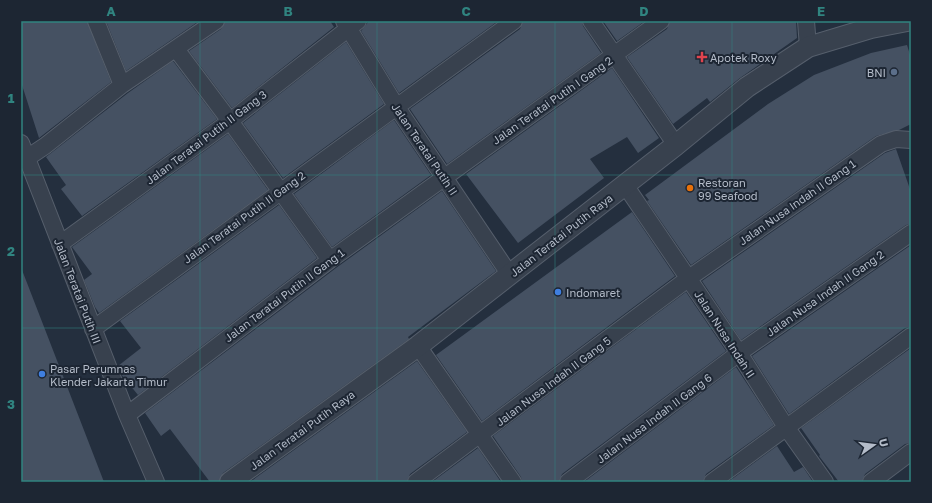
<svg xmlns="http://www.w3.org/2000/svg" width="932" height="503" font-family="'Golos Text',sans-serif">
	<style>
		.building { fill: #455162 }
		.lines { fill: none; stroke-linecap: round; stroke-linejoin: round }
		.minor-casing { stroke: #565f6c; stroke-width: 18 }
		.tertiary-casing { stroke: #565f6c; stroke-width: 22 }
		.minor { stroke: #38414e; stroke-width: 16 }
		.tertiary { stroke: #38414e; stroke-width: 20 }
		.grid { fill: none; stroke: #308480; stroke-width: 1; stroke-opacity: 0.55 }
		.health-dot { fill: #e0444e; stroke: #1d2633; stroke-width: 1.5 }
		.service-dot { fill: #5c6f8a; stroke: #1d2633; stroke-width: 1.5 }
		.food-dot { fill: #e8710a; stroke: #1d2633; stroke-width: 1.5 }
		.shop-dot { fill: #3f7fe0; stroke: #1d2633; stroke-width: 1.5 }
		.labels { text-anchor: middle; dominant-baseline: central; stroke-width: 4; stroke-linejoin: round; paint-order: stroke }
		.poi-label { font-size: 11px; fill: #b4bcc9; stroke: #1d2633; text-anchor: start }
		.street-label { font-size: 11px; fill: #b4bcc9; stroke: #1d2633 }
		.neatline { fill: none; stroke: #308480; stroke-width: 1.5 }
		.grid-label { font-size: 13px; text-anchor: middle; font-weight: bold; fill: #308480 }
	</style>
	<rect width="100%" height="100%" fill="#242f3e"/>
	<!-- building -->
	<path class="building" d="M 21,21 L 87,21 L 111,82 L 39,138 L 21,82 Z
		M 106,21 L 199,21 L 126,71 Z
		M 225,21 L 330,21 L 334,27 L 232,108 L 189,51 L 221,29 Z
		M 369,21 L 498,21 L 399,93 L 361,31 Z
		M 523,21 L 582,21 L 583,26 L 601,53 L 447,164 L 410,109 L 520,29 Z
		M 603,21 L 645,21 L 617,41 Z
		M 670,21 L 796,21 L 797,38 L 740,78 L 710,102 L 707,98 L 673,124 L 627,57 L 667,29 Z
		M 346,42 L 384,104 L 283,178 L 243,123 Z
		M 907,45 L 911,58 L 911,124 L 899,130 L 876,136 L 691,265 L 647,201 L 649,200 L 645,195 L 768,104 L 814,75 L 871,53 Z
		M 173,61 L 217,119 L 82,216 L 61,189 L 66,185 L 46,157 L 128,93 Z
		M 612,68 L 659,138 L 638,153 L 627,137 L 590,159 L 604,178 L 518,243 L 466,174 Z
		M 394,120 L 431,175 L 332,247 L 294,194 Z
		M 228,134 L 268,190 L 99,313 L 95,307 L 84,280 L 92,274 L 72,247 Z
		M 896,149 L 911,192 L 911,224 L 906,225 L 741,340 L 702,281 L 885,153 Z
		M 442,191 L 496,271 L 408,337 L 409,339 L 223,473 L 219,482 L 210,482 L 170,429 L 161,436 L 145,413 L 336,268 Z
		M 279,205 L 317,258 L 138,395 L 121,374 L 118,366 L 141,348 L 120,321 Z
		M 632,212 L 675,276 L 482,421 L 436,355 Z
		M 911,245 L 911,327 L 905,328 L 789,414 L 752,356 Z
		M 21,270 L 22,270 L 104,482 L 21,482 Z
		M 686,292 L 726,351 L 562,474 L 559,482 L 522,482 L 521,477 L 493,436 Z
		M 911,348 L 911,443 L 905,444 L 865,474 L 862,482 L 839,482 L 819,456 L 820,455 L 801,428 Z
		M 417,361 L 467,432 L 410,474 L 407,482 L 250,482 Z
		M 736,367 L 774,425 L 706,474 L 703,482 L 584,482 Z
		M 777,446 L 794,472 L 803,467 L 813,482 L 728,482 Z
		M 478,448 L 501,482 L 432,482 Z"/>
	<g class="lines">
		<!-- minor casing -->
		<g class="minor-casing">
			<path id="minor" d="M 96,21 L 122,85
				M 344,21 L 396,106 L 510,275
				M 591,21 L 676,145
				M 806,21 L 808,47
				M 176,49 L 230,121 L 330,260
				M 21,143 L 127,415 L 156,482
				M 27,158 L 45,146 L 122,85 L 216,21
				M 625,185 L 739,353 L 786,427 L 825,482
				M 60,244 L 230,121 L 358,21
				M 93,329 L 514,21
				M 418,346 L 513,482
				M 127,415 L 330,260 L 661,21
				M 416,482 L 689,278 L 881,144 L 896,139 L 911,140
				M 568,482 L 739,353 L 911,233
				M 712,482 L 911,336
				M 871,482 L 911,452"/>
		</g>
		<!-- tertiary casing -->
		<g class="tertiary-casing">
			<path id="tertiary" d="M 230,482 L 418,346 L 676,145 L 747,87 L 808,47 L 871,28 L 907,21"/>
		</g>
		<!-- minor -->
		<use href="#minor" class="minor"/>
		<!-- tertiary -->
		<use href="#tertiary" class="tertiary"/>
	</g>
	<!-- grid -->
	<path class="grid" d="M 200,21 L 200,482M 377,21 L 377,482M 555,21 L 555,482M 732,21 L 732,482M 21,175 L 911,175M 21,328 L 911,328"/>
	<!-- markers -->
	<path class="health-dot" d="M700 51h4v4h4v4h-4v4h-4v-4h-4v-4h4z"/>
	<circle class="service-dot" cx="894" cy="72" r="4"/>
	<circle class="food-dot" cx="690" cy="188" r="4"/>
	<g class="shop-dot">
		<circle cx="558" cy="292" r="4"/>
		<circle cx="42" cy="374" r="4"/>
	</g>
	<g class="labels">
		<!-- poi labels -->
		<g class="poi-label">
			<text x="710" y="57">Apotek Roxy</text>
			<text x="886" y="72" text-anchor="end">BNI</text>
			<text x="698" y="182">Restoran<tspan x="698" dy="13">99 Seafood</tspan></text>
			<text x="566" y="292">Indomaret</text>
			<text x="50" y="368">Pasar Perumnas<tspan x="50" dy="13">Klender Jakarta Timur</tspan></text>
		</g>
		<!-- street labels -->
		<g class="street-label">
			<text transform="translate(552 100) rotate(-35)">Jalan Teratai Putih I Gang 2</text>
			<text transform="translate(206 137) rotate(-37)">Jalan Teratai Putih II Gang 3</text>
			<text transform="translate(425 149) rotate(56)">Jalan Teratai Putih II</text>
			<text transform="translate(797 202) rotate(-35)">Jalan Nusa Indah II Gang 1</text>
			<text transform="translate(244 217) rotate(-36)">Jalan Teratai Putih II Gang 2</text>
			<text transform="translate(561 235) rotate(-38)">Jalan Teratai Putih Raya</text>
			<text transform="translate(78 291) rotate(69)">Jalan Teratai Putih III</text>
			<text transform="translate(825 293) rotate(-35)">Jalan Nusa Indah II Gang 2</text>
			<text transform="translate(284 295) rotate(-37)">Jalan Teratai Putih II Gang 1</text>
			<text transform="translate(725 334) rotate(57)">Jalan Nusa Indah II</text>
			<text transform="translate(553 381) rotate(-37)">Jalan Nusa Indah II Gang 5</text>
			<text transform="translate(654 418) rotate(-37)">Jalan Nusa Indah II Gang 6</text>
			<text transform="translate(302 430) rotate(-36)">Jalan Teratai Putih Raya</text>
		</g>
	</g>
	<!-- border -->
	<rect width="932" height="503" fill="none" stroke="#1d2633" stroke-width="44"/>
	<!-- north arrow -->
	<g transform="translate(874 445) rotate(76)" stroke="#1d2633" stroke-width="3" paint-order="stroke">
	<path d="M0-3L7 15L0 10L-7 15Z" fill="#b4bcc9"/>
	<text y="-6" font-size="11" font-weight="bold" text-anchor="middle" fill="#b4bcc9">U</text>
	</g>
	<rect x="22" y="22" width="888" height="459" class="neatline"/>
	<g class="grid-label">
		<text x="111" y="16">A</text>
		<text x="288" y="16">B</text>
		<text x="466" y="16">C</text>
		<text x="644" y="16">D</text>
		<text x="821" y="16">E</text>
		<text x="11" y="103">1</text>
		<text x="11" y="256">2</text>
		<text x="11" y="409">3</text>
	</g>
</svg>
